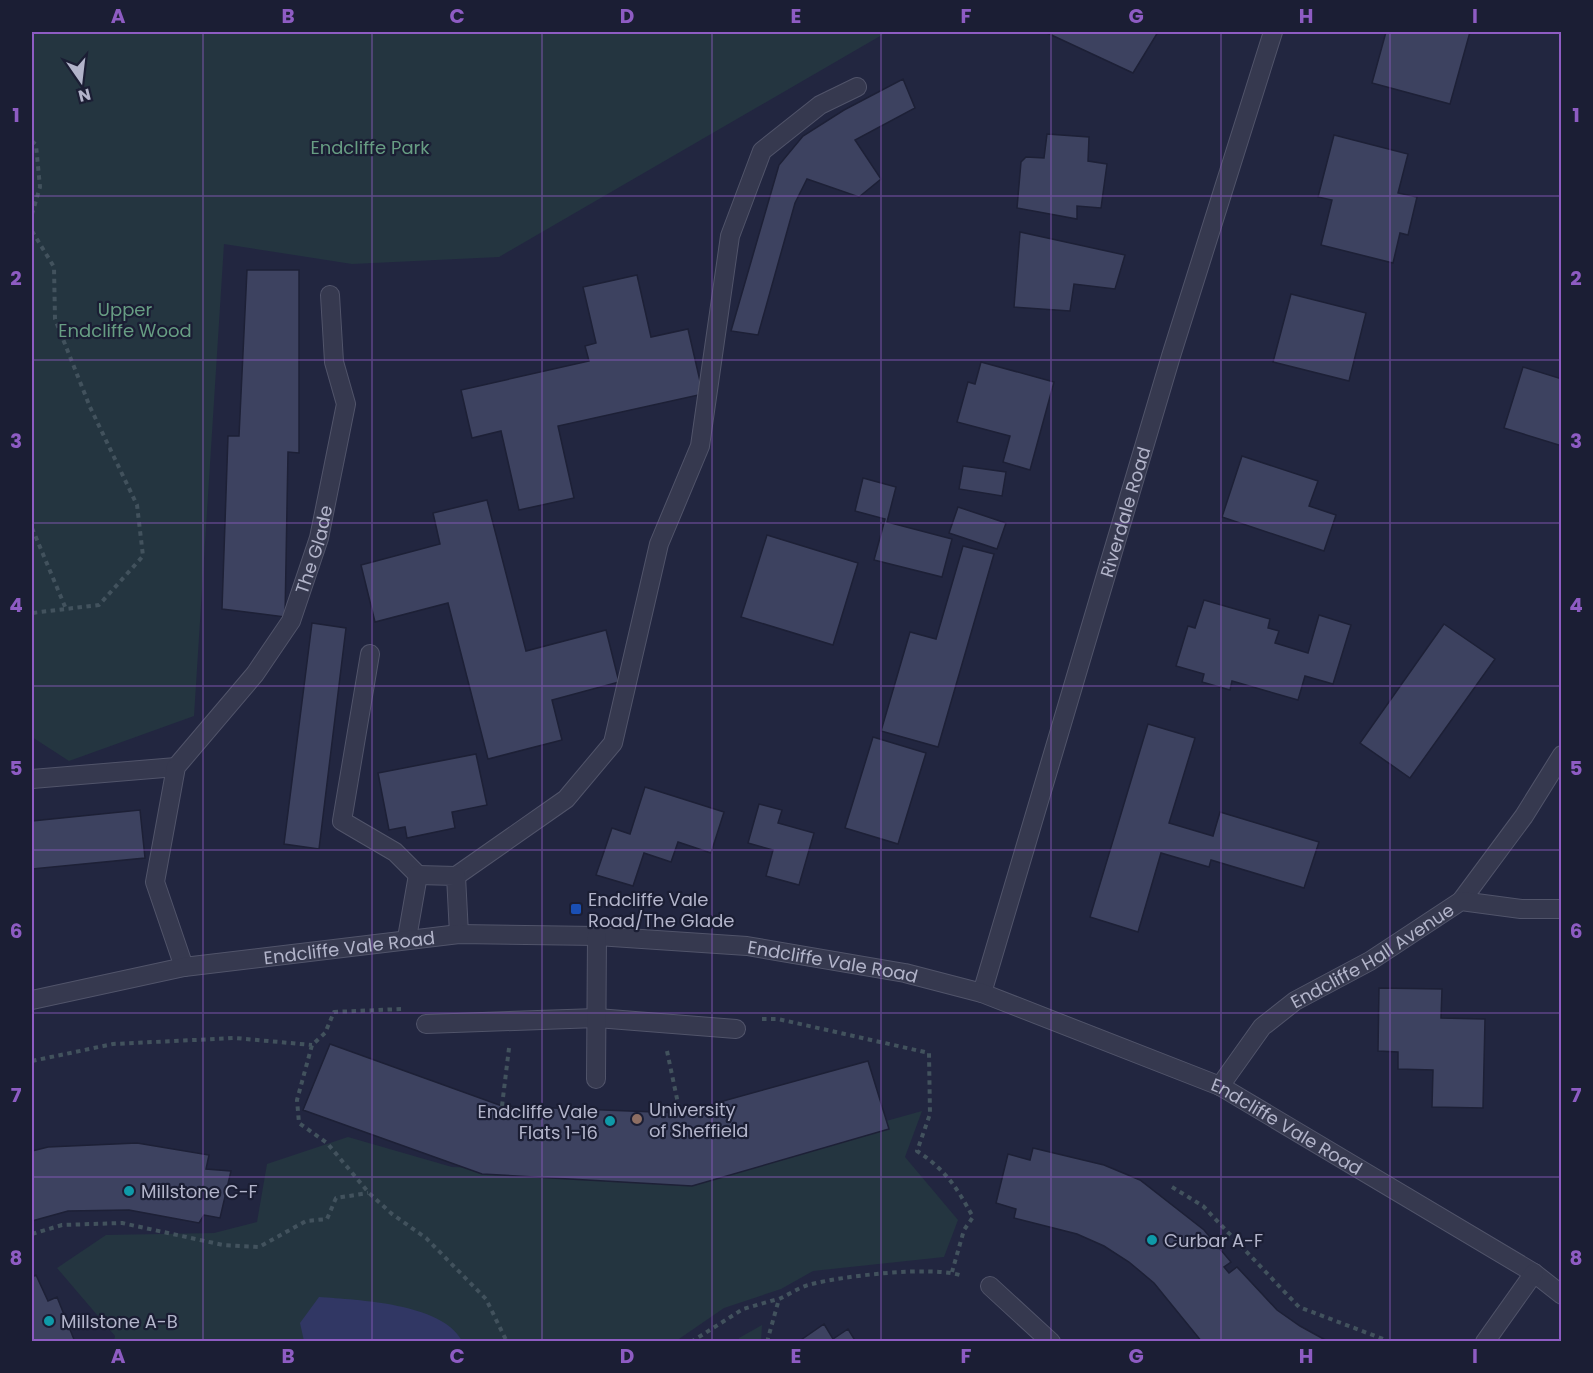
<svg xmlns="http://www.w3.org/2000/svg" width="1593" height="1373" font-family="Poppins,sans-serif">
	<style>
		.green { fill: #243540 }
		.water { fill: #313764 }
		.building { fill: #3d4260; stroke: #1d2036; stroke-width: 1.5 }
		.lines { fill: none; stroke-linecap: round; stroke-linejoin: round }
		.minor-casing { stroke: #51546a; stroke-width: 20 }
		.path { stroke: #42525d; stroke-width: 4; stroke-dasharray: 4.5 4.5; stroke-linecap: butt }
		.minor { stroke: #36394f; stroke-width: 18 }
		.grid { fill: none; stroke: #8e5cc3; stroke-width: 1.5; stroke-opacity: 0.55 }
		.transit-dot { fill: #1a4fb4; stroke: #1b1e34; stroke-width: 2 }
		.education-dot { fill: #8d6e63; stroke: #1b1e34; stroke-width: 2 }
		.culture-dot { fill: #0f9aa8; stroke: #1b1e34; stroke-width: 2 }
		.labels { text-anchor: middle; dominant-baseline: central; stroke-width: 4.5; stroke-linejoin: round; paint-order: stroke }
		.park-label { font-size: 18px; fill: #679d83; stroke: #1b1e34 }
		.street-label { font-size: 18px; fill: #b2b4ca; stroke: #1b1e34 }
		.poi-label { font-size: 18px; fill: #b2b4ca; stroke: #1b1e34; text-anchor: start }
		.neatline { fill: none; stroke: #8e5cc3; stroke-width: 2 }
		.grid-label { font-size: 20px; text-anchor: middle; font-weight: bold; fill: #8e5cc3 }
	</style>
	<rect width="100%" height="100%" fill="#222640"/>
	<!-- green -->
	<path class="green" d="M 32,32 L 887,32 L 499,257 L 352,264 L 224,244 L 194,716 L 69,761 L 32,737 Z
		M 922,1111 L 905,1157 L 958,1220 L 944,1257 L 813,1271 L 781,1289 L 724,1308 L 676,1341 L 114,1341 L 115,1336 L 57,1268 L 106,1235 L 214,1233 L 257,1222 L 267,1164 L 348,1137 L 452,1167 L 696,1174 Z
		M 762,1325 L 761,1341 L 739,1341 L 739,1338 Z"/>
	<!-- water -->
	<path class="water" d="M 319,1297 C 358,1300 442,1303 462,1341 L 304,1341 L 300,1323 Z"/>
	<!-- building -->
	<path class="building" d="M 1045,32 L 1158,32 L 1133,73 Z
		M 1386,32 L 1470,32 L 1450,104 L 1372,83 Z
		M 903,79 L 915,108 L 855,140 L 881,179 L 859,197 L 807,179 L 795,203 L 758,335 L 731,331 L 779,165 L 803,136 L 844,110 Z
		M 1047,134 L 1089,137 L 1088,161 L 1107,164 L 1101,208 L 1077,206 L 1077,219 L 1017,208 L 1021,162 L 1026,157 L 1044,158 Z
		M 1334,135 L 1408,154 L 1398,193 L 1417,197 L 1408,235 L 1400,233 L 1393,263 L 1321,245 L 1332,200 L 1318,197 Z
		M 1020,232 L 1125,255 L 1115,289 L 1074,284 L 1070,311 L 1014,307 Z
		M 247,270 L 299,270 L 299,453 L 288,452 L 285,617 L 222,609 L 228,436 L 239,436 Z
		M 637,275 L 651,337 L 688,329 L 703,394 L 558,426 L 574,498 L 519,510 L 501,431 L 472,438 L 461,390 L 589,361 L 585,346 L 596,343 L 583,287 Z
		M 1291,294 L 1366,313 L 1349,381 L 1273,362 Z
		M 981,362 L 1054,382 L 1030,470 L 1003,462 L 1010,436 L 957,422 L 968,382 L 975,384 Z
		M 1523,367 L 1562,379 L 1562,446 L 1504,428 Z
		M 1242,456 L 1318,481 L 1309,506 L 1336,515 L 1324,551 L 1222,517 Z
		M 963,466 L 1006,472 L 1002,496 L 959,489 Z
		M 863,478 L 896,487 L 887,522 L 952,539 L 942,577 L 874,560 L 885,519 L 855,511 Z
		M 487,500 L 526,651 L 606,630 L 619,682 L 552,700 L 562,740 L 488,759 L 448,603 L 375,622 L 361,565 L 440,544 L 433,513 Z
		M 958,507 L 1006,523 L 997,549 L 949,533 Z
		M 767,535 L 858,563 L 833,645 L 741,617 Z
		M 963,546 L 994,554 L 938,747 L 881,731 L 910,632 L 936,639 Z
		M 1204,600 L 1270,619 L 1268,628 L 1279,631 L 1275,643 L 1308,653 L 1319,615 L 1351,625 L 1333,684 L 1305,676 L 1298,700 L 1232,681 L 1230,690 L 1202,682 L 1204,674 L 1176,666 L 1188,626 L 1195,628 Z
		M 312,623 L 346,628 L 319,849 L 284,844 Z
		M 1444,624 L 1495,659 L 1410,778 L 1360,743 Z
		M 1148,724 L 1195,738 L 1169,823 L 1213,836 L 1220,812 L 1319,842 L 1304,888 L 1211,860 L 1209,867 L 1161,853 L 1138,932 L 1090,917 Z
		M 873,737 L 926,753 L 898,844 L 845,828 Z
		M 476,754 L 487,805 L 452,812 L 455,828 L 407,838 L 405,827 L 389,830 L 378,773 Z
		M 645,787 L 724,812 L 711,853 L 678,842 L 671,862 L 644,853 L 633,886 L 596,875 L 612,828 L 630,834 Z
		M 759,804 L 782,810 L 778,823 L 814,833 L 799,885 L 766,876 L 773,850 L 748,843 Z
		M 140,810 L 145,858 L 32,869 L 32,821 Z
		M 1379,988 L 1442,989 L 1441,1018 L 1485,1019 L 1483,1108 L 1432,1107 L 1433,1070 L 1398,1069 L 1398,1052 L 1378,1051 Z
		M 330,1044 L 502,1106 L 680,1113 L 868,1061 L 889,1129 L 692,1186 L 482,1174 L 303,1110 Z
		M 137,1143 L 209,1155 L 206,1169 L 231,1171 L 220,1218 L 204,1215 L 199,1223 L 129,1210 L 68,1211 L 32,1221 L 32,1151 L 48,1147 Z
		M 1033,1148 L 1104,1165 L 1140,1180 L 1204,1230 L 1231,1262 L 1224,1267 L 1229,1273 L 1237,1267 L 1277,1310 L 1300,1326 L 1329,1342 L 1202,1342 L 1154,1283 L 1129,1262 L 1104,1246 L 1077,1234 L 1014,1218 L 1016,1209 L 996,1203 L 1008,1154 L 1030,1160 Z
		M 36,1275 L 48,1301 L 57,1297 L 75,1342 L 32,1342 L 32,1277 Z
		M 824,1324 L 833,1339 L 848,1329 L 856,1342 L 798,1342 Z"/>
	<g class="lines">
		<!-- minor casing -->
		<g class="minor-casing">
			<g id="minor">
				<path d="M 370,654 L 342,821 L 395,852 L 418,875"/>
				<path d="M 32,779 L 176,767"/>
				<path d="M 456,876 L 566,799 L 613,743 L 659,544 L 700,446 L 730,236 L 762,151 L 820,105 L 857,87"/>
				<path d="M 1461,901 L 1524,816 L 1562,755"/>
				<path d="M 407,938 L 418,875 L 456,876 L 459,934"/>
				<path id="s1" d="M 184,967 L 155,882 L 176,767 L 255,674 L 291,621 L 319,538 L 346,404 L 334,362 L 330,295"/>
				<path id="s2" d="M 982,993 L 1171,356 L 1273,32"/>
				<path id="s3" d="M 32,1000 L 184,967 L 459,934 L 597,936 L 747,946 L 905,973 L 982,993 L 1220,1086 L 1534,1273 L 1562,1295"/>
				<path d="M 426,1024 L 597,1018 L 736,1029"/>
				<path d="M 596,1079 L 597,936"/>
				<path id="s4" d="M 1220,1086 L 1262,1027 L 1295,1001 L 1370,961 L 1461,901 L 1521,909 L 1562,909"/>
				<path d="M 990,1286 L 1051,1342"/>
				<path d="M 1485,1342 L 1534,1273"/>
			</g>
		</g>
		<!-- path -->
		<path class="path" d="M 32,141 L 36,145 L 40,187 L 32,214
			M 32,231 L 54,267 L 55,319 L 90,407 L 137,505 L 143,556 L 99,605 L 32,613
			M 32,528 L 66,609
			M 401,1009 L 334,1012 L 325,1033 L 312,1045 L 297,1100 L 299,1123 L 327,1143 L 369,1193 L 392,1214 L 426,1238 L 486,1299 L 507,1342
			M 762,1019 L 778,1019 L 929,1053 L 930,1114 L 917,1151 C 946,1170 957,1188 973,1217 L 964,1230 L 952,1272
			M 667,1051 L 680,1113
			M 32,1061 L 113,1044 L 235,1038 L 312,1045
			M 502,1106 L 509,1048
			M 1172,1187 L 1203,1206 L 1299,1307 L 1391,1342
			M 32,1234 L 62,1225 L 122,1223 L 223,1245 L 259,1247 L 306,1221 L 327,1219 L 336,1198 L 368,1193
			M 691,1342 L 743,1309 L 778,1299
			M 767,1342 L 779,1299 C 788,1295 798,1288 808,1285 C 841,1276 933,1265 963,1276"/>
		<!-- minor -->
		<use href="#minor" class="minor"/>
	</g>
	<!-- grid -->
	<path class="grid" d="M 203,32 L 203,1342M 372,32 L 372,1342M 542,32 L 542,1342M 712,32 L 712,1342M 881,32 L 881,1342M 1051,32 L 1051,1342M 1221,32 L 1221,1342M 1390,32 L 1390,1342M 32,196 L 1562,196M 32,360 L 1562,360M 32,523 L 1562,523M 32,686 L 1562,686M 32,850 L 1562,850M 32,1013 L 1562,1013M 32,1177 L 1562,1177"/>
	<!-- markers -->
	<rect class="transit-dot" x="570" y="903" width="12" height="12" rx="3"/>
	<circle class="education-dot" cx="637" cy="1119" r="6"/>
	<g class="culture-dot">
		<circle cx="610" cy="1121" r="6"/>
		<circle cx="129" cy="1191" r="6"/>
		<circle cx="1152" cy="1240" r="6"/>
		<circle cx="49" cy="1321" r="6"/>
	</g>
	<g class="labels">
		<!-- park labels -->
		<g class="park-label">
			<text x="370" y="147">Endcliffe Park</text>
			<text x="125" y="309">Upper<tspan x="125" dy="21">Endcliffe Wood</tspan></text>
		</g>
		<!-- street labels -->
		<g class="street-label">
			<text stroke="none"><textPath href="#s2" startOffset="502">Riverdale Road</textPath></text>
			<text stroke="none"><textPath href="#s1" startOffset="468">The Glade</textPath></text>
			<text stroke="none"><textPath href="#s3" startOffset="322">Endcliffe Vale Road</textPath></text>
			<text stroke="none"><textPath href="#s4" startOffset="204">Endcliffe Hall Avenue</textPath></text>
			<text stroke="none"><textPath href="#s3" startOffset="808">Endcliffe Vale Road</textPath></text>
			<text stroke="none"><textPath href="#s3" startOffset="1294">Endcliffe Vale Road</textPath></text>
		</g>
		<!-- poi labels -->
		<g class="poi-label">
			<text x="588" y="899">Endcliffe Vale<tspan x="588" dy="21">Road/The Glade</tspan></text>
			<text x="649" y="1109">University<tspan x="649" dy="21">of Sheffield</tspan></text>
			<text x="598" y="1111" text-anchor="end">Endcliffe Vale<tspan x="598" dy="21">Flats 1-16</tspan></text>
			<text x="141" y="1191">Millstone C-F</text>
			<text x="1164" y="1240">Curbar A-F</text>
			<text x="61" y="1321">Millstone A-B</text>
		</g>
	</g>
	<!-- border -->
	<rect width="1593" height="1373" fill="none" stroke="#1b1e34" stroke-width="66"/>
	<!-- north arrow -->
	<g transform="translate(81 81) rotate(166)" stroke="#1b1e34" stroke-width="4.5" paint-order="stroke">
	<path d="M0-4.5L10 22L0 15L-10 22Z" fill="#b2b4ca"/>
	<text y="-9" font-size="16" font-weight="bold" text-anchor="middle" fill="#b2b4ca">N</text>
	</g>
	<rect x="33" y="33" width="1527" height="1307" class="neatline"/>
	<g class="grid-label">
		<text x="118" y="23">A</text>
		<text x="288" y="23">B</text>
		<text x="457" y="23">C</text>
		<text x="627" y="23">D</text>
		<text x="796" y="23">E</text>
		<text x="966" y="23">F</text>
		<text x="1136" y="23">G</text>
		<text x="1306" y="23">H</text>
		<text x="1475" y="23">I</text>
		<text x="16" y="122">1</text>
		<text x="1576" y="122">1</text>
		<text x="16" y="285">2</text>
		<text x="1576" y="285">2</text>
		<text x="16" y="448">3</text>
		<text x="1576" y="448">3</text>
		<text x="16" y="612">4</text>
		<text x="1576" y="612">4</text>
		<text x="16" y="775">5</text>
		<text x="1576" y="775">5</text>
		<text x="16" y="938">6</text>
		<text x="1576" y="938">6</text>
		<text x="16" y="1102">7</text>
		<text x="1576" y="1102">7</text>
		<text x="16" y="1265">8</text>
		<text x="1576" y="1265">8</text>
		<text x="118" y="1363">A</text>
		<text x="288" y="1363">B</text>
		<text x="457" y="1363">C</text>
		<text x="627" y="1363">D</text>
		<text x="796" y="1363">E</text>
		<text x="966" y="1363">F</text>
		<text x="1136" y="1363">G</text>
		<text x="1306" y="1363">H</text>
		<text x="1475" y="1363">I</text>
	</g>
</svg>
